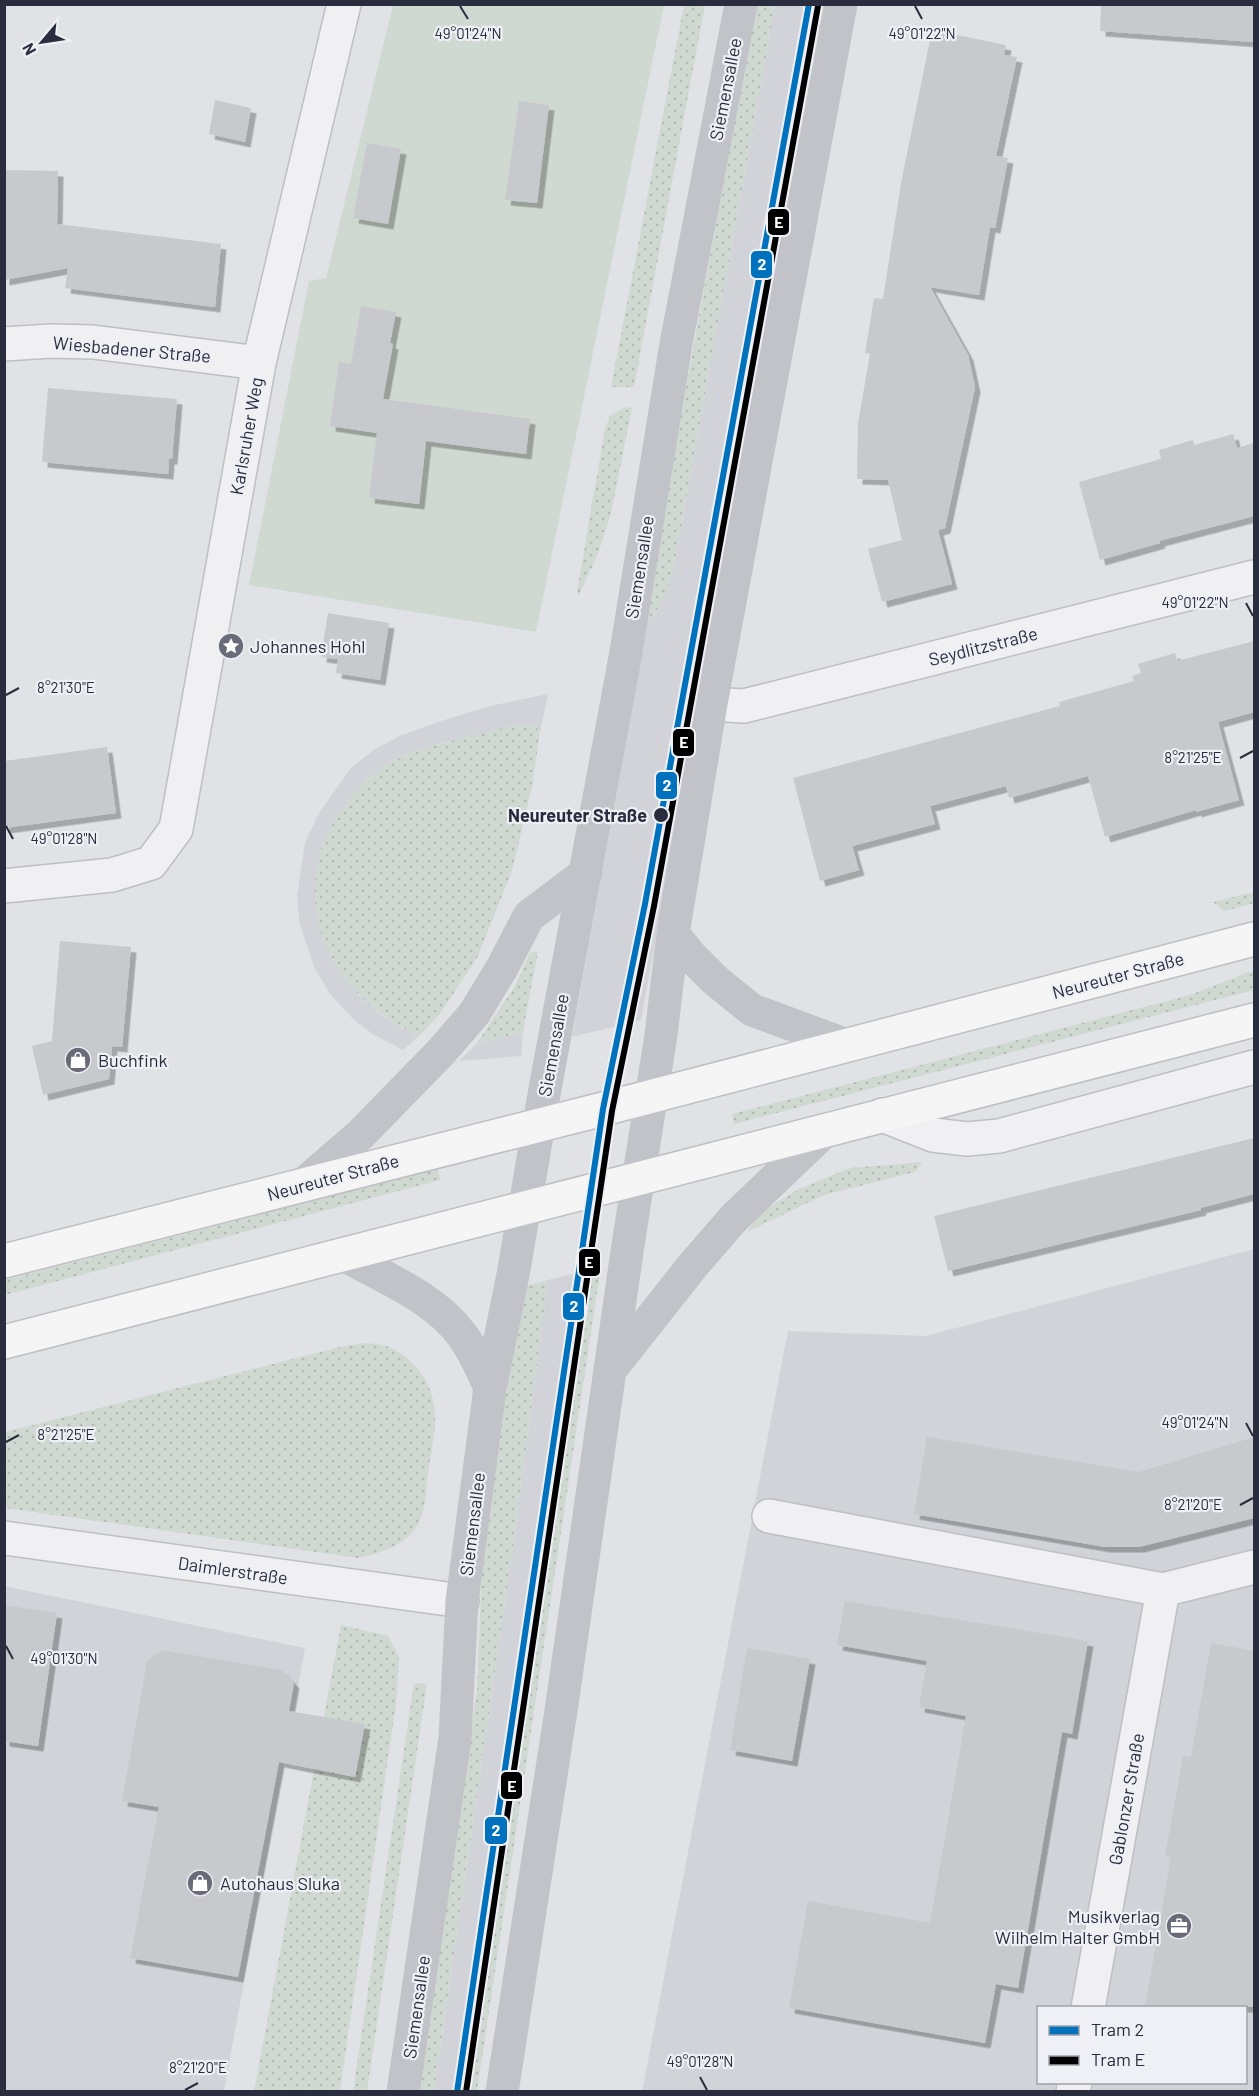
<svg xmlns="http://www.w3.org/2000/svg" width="1259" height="2096" font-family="Barlow,sans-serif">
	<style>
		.built { fill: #d1d3d9; fill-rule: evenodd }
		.grass { fill: url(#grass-dots) }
		.garden { fill: #d0d9d1 }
		.building { fill: #c8c9cd; filter: url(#shadow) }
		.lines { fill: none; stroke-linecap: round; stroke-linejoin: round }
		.street-casing { stroke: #bebfc2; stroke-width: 36 }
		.primary-casing { stroke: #bdbfc3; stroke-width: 36 }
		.street { stroke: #f0f0f2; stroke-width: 33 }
		.secondary { stroke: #c2c3c8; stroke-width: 33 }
		.primary { stroke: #f5f5f6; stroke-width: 33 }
		.tram-1-casing { stroke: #eef0f5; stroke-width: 10 }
		.tram-2-casing { stroke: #eef0f5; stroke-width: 10 }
		.tram-1 { stroke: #0071bc; stroke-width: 6 }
		.tram-2 { stroke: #000; stroke-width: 6 }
		.ticks { fill: none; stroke: #292d3d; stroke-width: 2 }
		.stop-dot { fill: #292d3d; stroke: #eef0f5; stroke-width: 2 }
		.labels { text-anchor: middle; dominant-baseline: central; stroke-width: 4.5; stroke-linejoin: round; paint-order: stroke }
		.street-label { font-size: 18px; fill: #292d3d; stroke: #eef0f5 }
		.poi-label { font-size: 18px; fill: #292d3d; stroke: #eef0f5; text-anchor: start }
		.stop-label { font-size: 18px; font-weight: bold; fill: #292d3d; stroke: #eef0f5; text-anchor: end }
		.ticks-label { font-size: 15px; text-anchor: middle; fill: #292d3d; stroke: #eef0f5; stroke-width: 4.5; stroke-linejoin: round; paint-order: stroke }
		.line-badge { stroke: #eef0f5; stroke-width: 2 }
		.badge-label { font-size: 16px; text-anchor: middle; font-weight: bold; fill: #fff }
	</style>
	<defs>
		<pattern id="grass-dots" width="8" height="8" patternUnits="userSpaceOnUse" patternTransform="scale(1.5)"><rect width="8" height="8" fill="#d0d9d1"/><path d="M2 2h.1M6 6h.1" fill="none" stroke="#b3bbb4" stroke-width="1.8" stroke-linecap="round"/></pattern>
		<filter id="shadow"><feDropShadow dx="5.5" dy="5.5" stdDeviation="0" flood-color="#0004"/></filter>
	</defs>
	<rect width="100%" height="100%" fill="#e1e2e5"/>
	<!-- built -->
	<path class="built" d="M 775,5 L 813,5 L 702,619 L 713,623 L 641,1020 L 572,1037 L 648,620 L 655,614 L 674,566 Z
		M 548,694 L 540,732 L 533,724 L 522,724 L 442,743 L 409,754 L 390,762 L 367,780 L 349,800 L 334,821 L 332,959 L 358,995 L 380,1014 L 402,1028 L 419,1036 L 403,1050 L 374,1035 L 354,1020 L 331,995 L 315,969 L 300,925 L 297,897 L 305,842 L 319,813 L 351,768 L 375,749 L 402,735 L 438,722 L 490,706 Z
		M 523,1032 L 521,1056 L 459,1061 L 477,1043 Z
		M 1254,1249 L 1254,2091 L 642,2092 L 788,1331 L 926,1336 ZM 1038,2008 L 1246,2008 L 1246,2082 L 1038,2082 Z
		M 589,1270 L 468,2091 L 434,2092 L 510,1568 L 548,1280 Z
		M 4,1586 L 305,1648 L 224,2091 L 5,2091 Z"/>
	<!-- grass -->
	<path class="grass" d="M 684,5 L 705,5 L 634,387 L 611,387 Z
		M 756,5 L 775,5 L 674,566 C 669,585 664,606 648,620 L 662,518 Z
		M 813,5 L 827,5 L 713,623 L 702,620 Z
		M 625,407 L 632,408 L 611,513 L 598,554 L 579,595 L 577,592 L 605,428 L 610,416 Z
		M 522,724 L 533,724 L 540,732 L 532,787 L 512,871 L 477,958 L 439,1015 L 419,1036 C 298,981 275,844 388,764 C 397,758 410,754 421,750 C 454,739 488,732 522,724 Z
		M 1254,892 L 1254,903 L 1225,911 L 1213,902 Z
		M 538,951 L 523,1032 L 477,1043 L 515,986 L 530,953 Z
		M 1254,970 L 1254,990 L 734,1124 L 732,1114 L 1190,995 Z
		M 922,1162 L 915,1172 L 824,1195 L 747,1232 L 759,1213 L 799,1189 L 850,1168 Z
		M 438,1169 L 440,1180 L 5,1295 L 5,1280 Z
		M 601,1266 L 477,2091 L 468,2091 L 589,1270 Z
		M 548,1280 L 510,1568 L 434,2091 L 418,2092 L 477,1690 L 483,1536 L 518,1288 Z
		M 366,1343 C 374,1344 382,1344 389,1347 C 417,1359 435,1387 435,1416 C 436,1433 431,1451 429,1467 C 426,1484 427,1506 419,1522 C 408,1545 381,1553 358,1558 L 5,1508 L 5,1432 L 344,1346 Z
		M 341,1625 L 388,1636 L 399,1656 L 397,1696 L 340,2091 L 254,2092 Z
		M 414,1683 L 427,1684 L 367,2091 L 353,2091 Z"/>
	<!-- garden -->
	<path class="garden" d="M 393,5 L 664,5 L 536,632 L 249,585 L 309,281 L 326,278 Z"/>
	<!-- building -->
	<path class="building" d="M 1101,4 L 1254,5 L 1254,42 L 1100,31 Z
		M 932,30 L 1006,45 L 1004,55 L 1017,57 L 996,156 L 1008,158 L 995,228 L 990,227 L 979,295 L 930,287 L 968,355 L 975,387 L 945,528 L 938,530 L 952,584 L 882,602 L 868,549 L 902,540 L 888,480 L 857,479 L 858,423 L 870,354 L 865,353 L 874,298 L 883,299 L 901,183 Z
		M 215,100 L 251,108 L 245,142 L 209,134 Z
		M 519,101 L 549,105 L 537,203 L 505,200 Z
		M 367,143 L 401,149 L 388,224 L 353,218 Z
		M 4,170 L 58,171 L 57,224 L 221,244 L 215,307 L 65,288 L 68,268 L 4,280 Z
		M 361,306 L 396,312 L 390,343 L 393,344 L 383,399 L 530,419 L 526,454 L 426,441 L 419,504 L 369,498 L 377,433 L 330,426 L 339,362 L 351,364 Z
		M 48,388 L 177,399 L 172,459 L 169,459 L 168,474 L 42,462 Z
		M 1233,434 L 1237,448 L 1254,443 L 1254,516 L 1159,541 L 1160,543 L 1100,560 L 1079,482 L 1161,459 L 1159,450 L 1193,440 L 1194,445 Z
		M 328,613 L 389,623 L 380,680 L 336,673 L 338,659 L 321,657 Z
		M 1254,641 L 1254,712 L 1218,722 L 1239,800 L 1196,812 L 1196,810 L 1105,837 L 1088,776 L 1009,798 L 1006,786 L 930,806 L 935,824 L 852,846 L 859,870 L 820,881 L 793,778 L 1060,706 L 1059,702 L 1134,681 L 1132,676 L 1141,673 L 1138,664 L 1175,653 L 1177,661 Z
		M 107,747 L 116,813 L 4,828 L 4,761 Z
		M 60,941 L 131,947 L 122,1047 L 112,1046 L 109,1079 L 43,1095 L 32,1046 L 52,1041 Z
		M 1254,1138 L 1254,1194 L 1200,1208 L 1201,1210 L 948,1271 L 934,1216 Z
		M 927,1437 L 1139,1472 L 1254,1437 L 1254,1518 L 1139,1547 L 1105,1547 L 914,1514 Z
		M 845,1601 L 1088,1641 L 1072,1734 L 1062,1732 L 1018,1988 L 996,1984 L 985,2043 L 789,2008 L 808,1901 L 930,1923 L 966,1716 L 919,1707 L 927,1661 L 837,1645 Z
		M 4,1605 L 57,1613 L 38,1746 L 4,1741 Z
		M 1211,1643 L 1254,1651 L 1254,2007 L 1145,2007 L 1171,1857 L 1165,1856 L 1183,1756 L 1191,1757 Z
		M 747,1648 L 810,1659 L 792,1761 L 730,1750 Z
		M 162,1650 L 282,1670 L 294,1683 L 289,1711 L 365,1724 L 355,1777 L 279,1762 L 238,1977 L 130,1958 L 159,1807 L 122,1801 L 147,1661 Z"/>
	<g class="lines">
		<!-- street casing -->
		<g class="street-casing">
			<path id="street" d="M 4,344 L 51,341 L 93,342 L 259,363
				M 711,704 L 744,706 L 1254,577
				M 4,886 L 112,875 L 151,863 L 176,829 L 259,363 L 344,4
				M 882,1115 L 933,1135 L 967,1139 L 999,1136 L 1254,1067
				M 769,1516 L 1163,1590
				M 4,1538 L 462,1601
				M 1088,2008 L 1163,1590 L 1254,1567
				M 1073,2092 L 1075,2082"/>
		</g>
		<!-- primary casing -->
		<g class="primary-casing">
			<path id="primary" d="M 4,1261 L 603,1109 L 1254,939
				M 4,1342 L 1254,1020"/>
		</g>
		<!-- street -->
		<use href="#street" class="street"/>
		<!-- secondary -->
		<path class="secondary" d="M 673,934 L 692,957 L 715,980 L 752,1010 L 847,1045
			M 301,1186 L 360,1135 L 441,1052 L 474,1014 L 503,966 L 529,916 L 586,873
			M 344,1255 C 384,1278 434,1297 462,1335 C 474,1351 482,1370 490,1388
			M 611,1369 L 694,1264 L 734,1218 L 826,1130
			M 403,2092 L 455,1738 L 462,1601 L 490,1388 L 513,1275 L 545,1089 L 626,652 L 676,344 L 741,4
			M 502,2092 L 562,1704 L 628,1245 L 661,1035 L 673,934 L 711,704 L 841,4"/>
		<!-- primary -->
		<use href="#primary" class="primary"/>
		<!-- tram-1 casing -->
		<g class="tram-1-casing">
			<path id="tram-1" d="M 457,2092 L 603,1109 L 645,904 L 809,4"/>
		</g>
		<!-- tram-2 casing -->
		<g class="tram-2-casing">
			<path id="tram-2" d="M 466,2092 L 612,1111 L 654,906 L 818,6"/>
		</g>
		<!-- tram-1 -->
		<use href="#tram-1" class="tram-1"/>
		<!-- tram-2 -->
		<use href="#tram-2" class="tram-2"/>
	</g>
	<!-- ticks -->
	<path class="ticks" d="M 460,6 L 468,19M 915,6 L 922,19M 1246,603 L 1253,616M 6,695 L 19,688M 1240,758 L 1253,751M 6,826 L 13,839M 1246,1423 L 1253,1436M 6,1442 L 19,1435M 1240,1505 L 1253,1498M 6,1646 L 13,1659M 700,2077 L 707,2090M 185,2090 L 198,2083"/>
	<!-- icons -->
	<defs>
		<g id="sight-disc" transform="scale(1.35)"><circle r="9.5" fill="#696c78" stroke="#eef0f5"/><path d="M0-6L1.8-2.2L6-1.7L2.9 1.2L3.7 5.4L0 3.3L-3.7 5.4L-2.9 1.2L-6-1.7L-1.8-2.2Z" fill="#fff"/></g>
		<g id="shop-disc" transform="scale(1.35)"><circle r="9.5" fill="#696c78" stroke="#eef0f5"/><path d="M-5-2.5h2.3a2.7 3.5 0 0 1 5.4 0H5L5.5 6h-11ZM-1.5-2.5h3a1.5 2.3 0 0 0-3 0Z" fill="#fff"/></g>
		<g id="office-disc" transform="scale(1.35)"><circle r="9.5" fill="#696c78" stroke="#eef0f5"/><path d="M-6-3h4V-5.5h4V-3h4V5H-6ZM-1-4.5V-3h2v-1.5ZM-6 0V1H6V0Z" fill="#fff"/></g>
	</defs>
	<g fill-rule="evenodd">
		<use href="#sight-disc" x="231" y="646"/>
		<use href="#shop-disc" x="78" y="1060"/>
		<use href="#shop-disc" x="200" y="1883"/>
		<use href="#office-disc" x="1179" y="1926"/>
	</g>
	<!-- markers -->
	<circle class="stop-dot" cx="661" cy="815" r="8"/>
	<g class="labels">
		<!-- street labels -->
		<g class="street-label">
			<text transform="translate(725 89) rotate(-79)">Siemensallee</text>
			<text transform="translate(132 349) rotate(5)">Wiesbadener Straße</text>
			<text transform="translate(246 436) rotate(-80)">Karlsruher Weg</text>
			<text transform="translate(639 567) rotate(-81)">Siemensallee</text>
			<text transform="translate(983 646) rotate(-14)">Seydlitzstraße</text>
			<text transform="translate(1118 975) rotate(-15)">Neureuter Straße</text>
			<text transform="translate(553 1045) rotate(-80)">Siemensallee</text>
			<text transform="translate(333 1177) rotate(-15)">Neureuter Straße</text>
			<text transform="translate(472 1524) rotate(-83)">Siemensallee</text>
			<text transform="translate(233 1570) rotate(8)">Daimlerstraße</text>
			<text transform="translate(1126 1799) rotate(-80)">Gablonzer Straße</text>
			<text transform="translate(416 2007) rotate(-82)">Siemensallee</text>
		</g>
		<!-- poi labels -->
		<g class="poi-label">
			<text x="250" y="646">Johannes Hohl</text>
			<text x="98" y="1060">Buchfink</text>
			<text x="220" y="1883">Autohaus Sluka</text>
			<text x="1160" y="1916" text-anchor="end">Musikverlag<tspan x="1160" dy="21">Wilhelm Halter GmbH</tspan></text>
		</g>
		<!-- stop labels -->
		<g class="stop-label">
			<text x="647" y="815">Neureuter Straße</text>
		</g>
	</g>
	<g class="ticks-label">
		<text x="922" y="39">49°01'22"N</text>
		<text x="468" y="39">49°01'24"N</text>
		<text x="1195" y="608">49°01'22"N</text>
		<text x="66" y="693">8°21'30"E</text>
		<text x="1193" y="763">8°21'25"E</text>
		<text x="64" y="844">49°01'28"N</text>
		<text x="1195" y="1428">49°01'24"N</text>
		<text x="66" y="1440">8°21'25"E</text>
		<text x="1193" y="1510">8°21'20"E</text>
		<text x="64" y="1664">49°01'30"N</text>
		<text x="700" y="2067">49°01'28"N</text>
		<text x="198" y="2073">8°21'20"E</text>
	</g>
	<g class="line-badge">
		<rect x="767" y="208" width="23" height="28" rx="6" fill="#000"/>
		<rect x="750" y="250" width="23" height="29" rx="6" fill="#0071bc"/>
		<rect x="672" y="728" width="23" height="29" rx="6" fill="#000"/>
		<rect x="655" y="771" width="23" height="29" rx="6" fill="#0071bc"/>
		<rect x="578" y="1248" width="23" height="29" rx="6" fill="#000"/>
		<rect x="562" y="1292" width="23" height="29" rx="6" fill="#0071bc"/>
		<rect x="500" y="1771" width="23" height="29" rx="6" fill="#000"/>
		<rect x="484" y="1816" width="24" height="29" rx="6" fill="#0071bc"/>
	</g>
	<g class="badge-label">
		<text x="779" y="228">E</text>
		<text x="762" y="270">2</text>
		<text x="684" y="748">E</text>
		<text x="667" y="791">2</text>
		<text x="589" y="1268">E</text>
		<text x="574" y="1312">2</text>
		<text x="512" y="1792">E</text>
		<text x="496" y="1836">2</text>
	</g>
	<!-- border -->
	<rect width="1259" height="2096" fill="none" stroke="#292d3d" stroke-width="12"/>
	<!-- legend -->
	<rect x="1037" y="2006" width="210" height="78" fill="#eef0f5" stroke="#9fa2ab" stroke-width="1.5"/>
	<rect x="1049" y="2026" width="30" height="9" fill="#0071bc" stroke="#9fa2ab" stroke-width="1.5"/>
	<text x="1091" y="2036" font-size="18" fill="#292d3d">Tram 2</text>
	<rect x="1049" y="2056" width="30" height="9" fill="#000000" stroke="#9fa2ab" stroke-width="1.5"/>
	<text x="1091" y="2066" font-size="18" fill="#292d3d">Tram E</text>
	<!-- north arrow -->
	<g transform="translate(42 42) rotate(241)" stroke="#eef0f5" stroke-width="4.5" paint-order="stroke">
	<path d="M0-4.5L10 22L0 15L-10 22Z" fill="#292d3d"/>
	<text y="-9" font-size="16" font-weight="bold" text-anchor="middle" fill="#292d3d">N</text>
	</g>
</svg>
